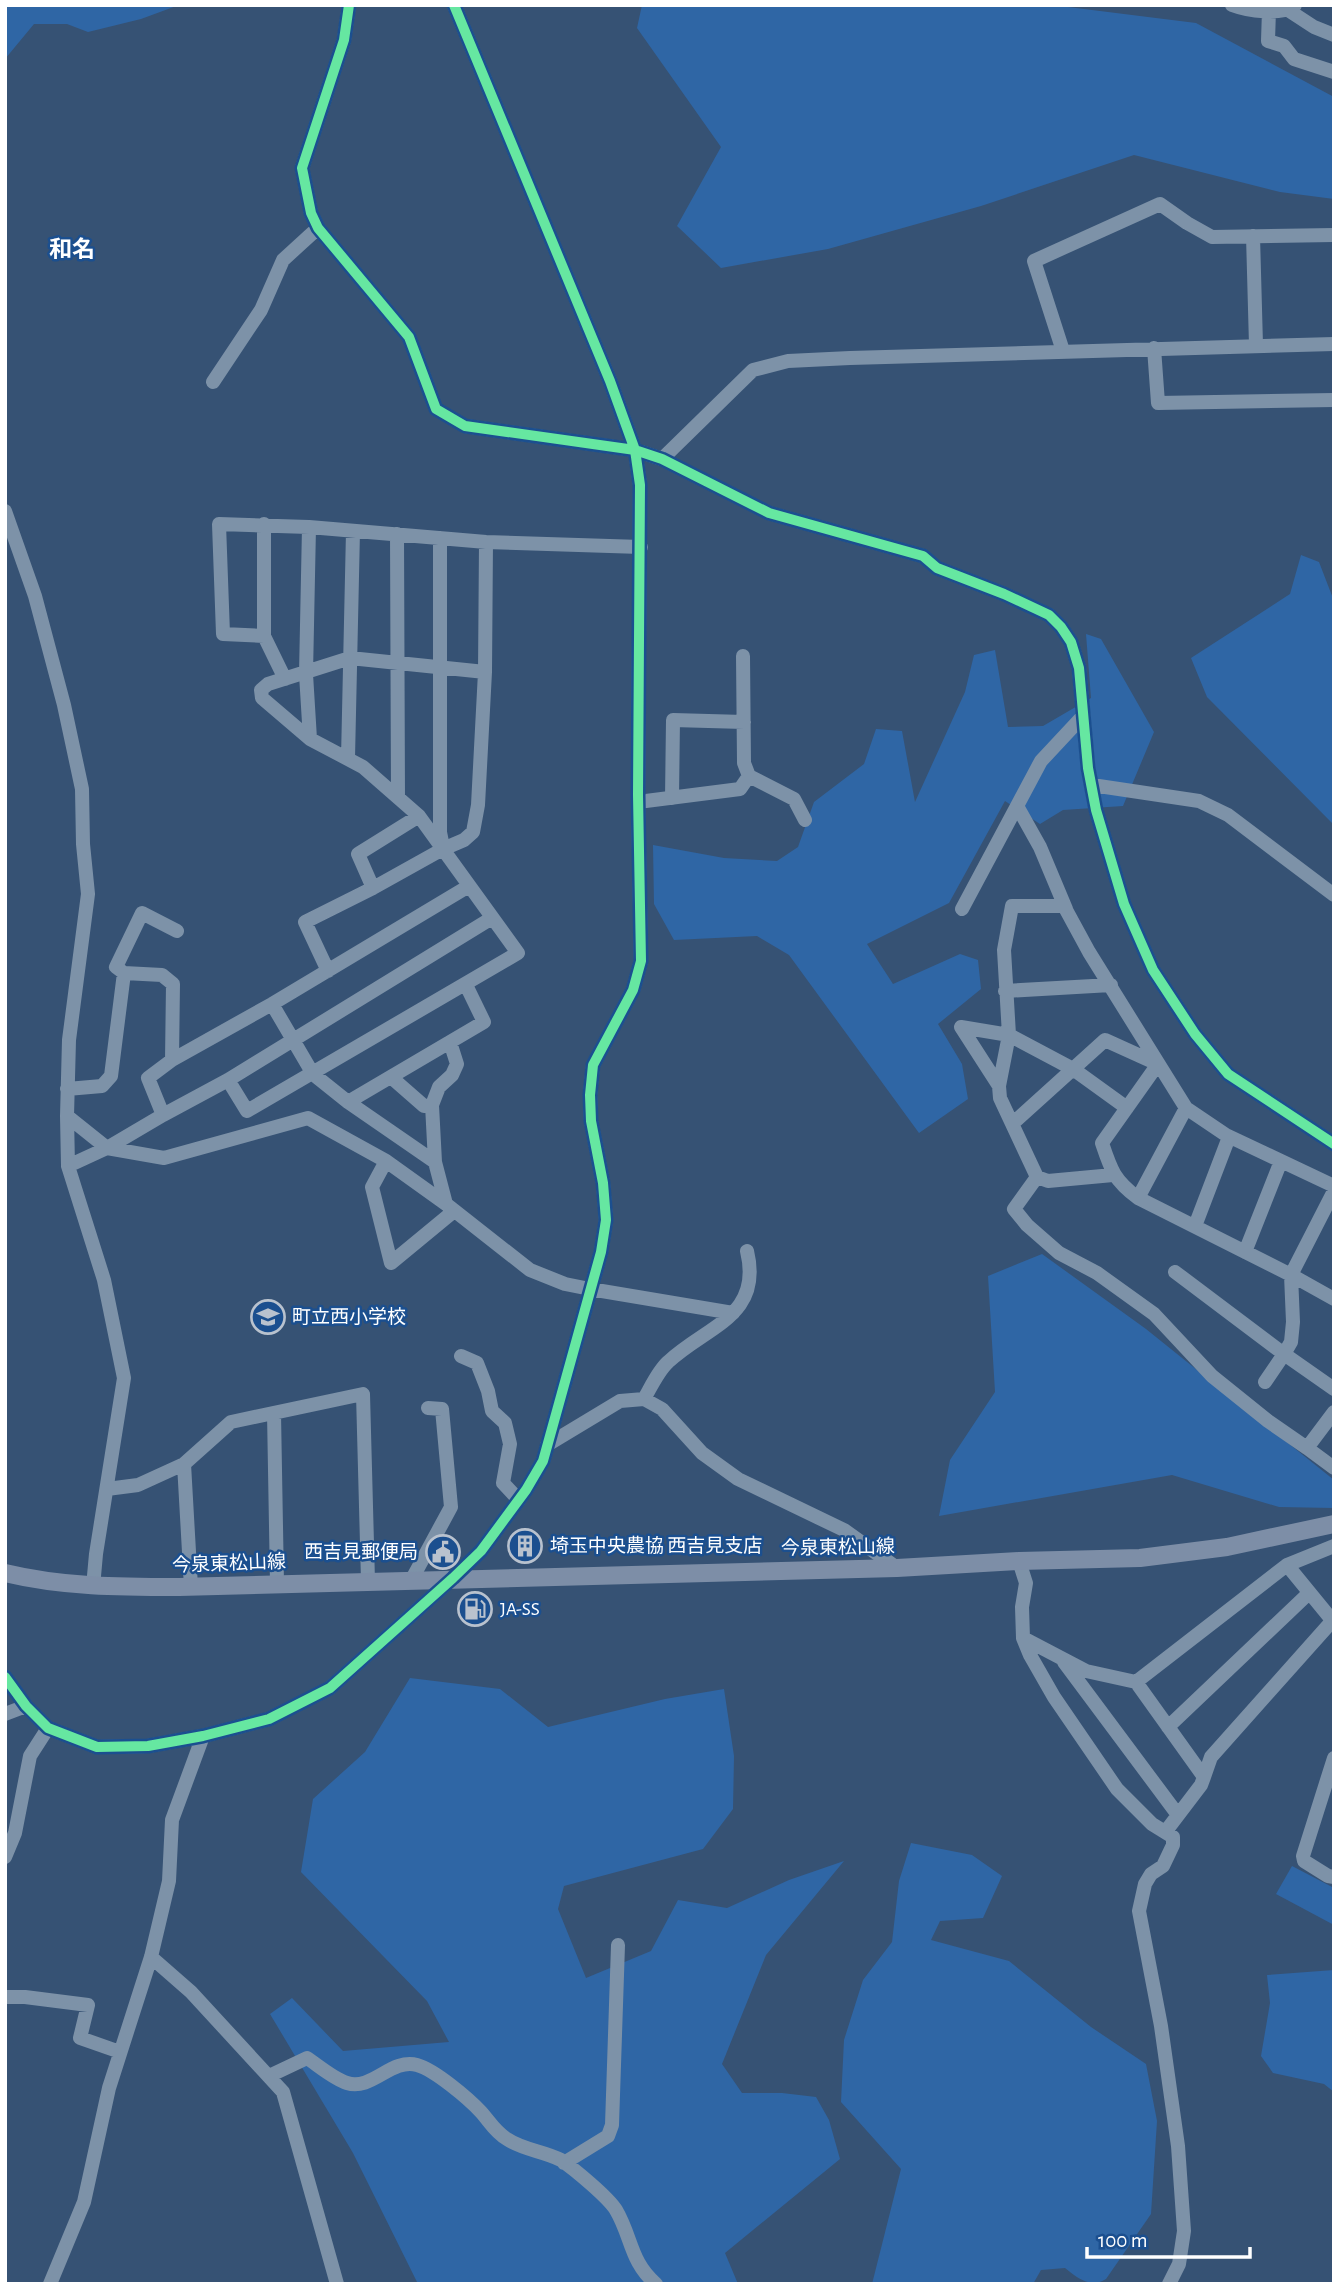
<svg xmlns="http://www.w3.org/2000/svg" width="1339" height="2289" font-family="'Alegreya Sans','Noto Sans JP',sans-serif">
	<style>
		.green { fill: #2f66a5 }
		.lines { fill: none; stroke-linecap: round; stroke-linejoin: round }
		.minor { stroke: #7d92a8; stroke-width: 14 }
		.major { stroke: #7d8ea7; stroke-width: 18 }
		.cycleway-casing { stroke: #1b4f8f; stroke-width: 15 }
		.cycleway { stroke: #66e7a1; stroke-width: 10 }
		.labels { text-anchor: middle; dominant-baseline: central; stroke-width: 5; stroke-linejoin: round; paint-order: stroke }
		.poi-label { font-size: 19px; fill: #fff; stroke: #1b4f8f; text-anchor: start }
		.street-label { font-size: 19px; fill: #fff; stroke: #1b4f8f }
		.quarter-label { font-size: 23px; font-weight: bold; fill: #fff; stroke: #1b4f8f }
	</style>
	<rect width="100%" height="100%" fill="#365274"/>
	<!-- green -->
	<path class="green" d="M 5,5 L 179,5 L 141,19 L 88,32 L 67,24 L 34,24 L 5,59 Z
		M 642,5 L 1052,5 L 1196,23 L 1334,97 L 1334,199 L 1280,192 L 1134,155 L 981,206 L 828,249 L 721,268 L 677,226 L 721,147 L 637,28 Z
		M 1301,555 L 1319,562 L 1334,601 L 1334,825 L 1207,697 L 1191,658 L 1290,594 Z
		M 1086,634 L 1101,639 L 1154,732 L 1123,806 L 1063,810 L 1040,824 L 1005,801 L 949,903 L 867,944 L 893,984 L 960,954 L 978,960 L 981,989 L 938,1024 L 962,1064 L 968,1099 L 919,1133 L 789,955 L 757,936 L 674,940 L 654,904 L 653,845 L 724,858 L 777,861 L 798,847 L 814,802 L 864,764 L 876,729 L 902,731 L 915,802 L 965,692 L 974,655 L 995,650 L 1008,727 L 1043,726 L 1091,698 Z
		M 1042,1254 L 1146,1329 L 1334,1480 L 1334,1508 L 1279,1507 L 1172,1475 L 939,1516 L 950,1460 L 995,1392 L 988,1276 Z
		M 410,1678 L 500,1689 L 548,1727 L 665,1699 L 724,1689 L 734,1756 L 733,1809 L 703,1849 L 564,1886 L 558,1909 L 586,1978 L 651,1951 L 678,1900 L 727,1908 L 789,1880 L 844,1861 L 766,1955 L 722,2064 L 742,2093 L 782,2093 L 816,2097 L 829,2120 L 840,2159 L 725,2253 L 738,2284 L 418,2284 L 353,2153 L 270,2014 L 292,1998 L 343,2051 L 449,2042 L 427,2001 L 301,1872 L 313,1799 L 365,1752 Z
		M 911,1843 L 972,1855 L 1002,1876 L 983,1918 L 940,1921 L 931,1940 L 1009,1961 L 1091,2027 L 1146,2064 L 1157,2121 L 1151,2214 L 1106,2279 C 1090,2289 1078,2278 1065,2268 L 1041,2270 L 1033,2284 L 872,2284 L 901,2169 L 841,2102 L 844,2040 L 863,1980 L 892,1942 L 899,1881 Z
		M 1292,1866 L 1334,1888 L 1334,1925 L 1276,1894 Z
		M 1334,1970 L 1334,2092 L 1324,2084 L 1273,2073 L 1261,2056 L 1270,2003 L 1267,1975 Z"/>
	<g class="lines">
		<!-- minor -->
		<path class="minor" d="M 349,5 L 344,40 L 302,168 L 311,213 L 318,228 L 409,337 L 436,409 L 465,426 L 635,450 L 662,459 L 769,513 L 923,556 L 937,568 L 1004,594 L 1049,615 L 1061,627 L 1071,642 L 1079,668 L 1088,768 L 1096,810 L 1124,904 L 1153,970 L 1195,1034 L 1228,1074 L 1334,1144
			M 1232,5 C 1248,11 1280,16 1295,5
			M 1269,10 L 1268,41 L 1284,46 L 1294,59 L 1334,72
			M 1288,10 L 1314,27 L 1334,35
			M 1253,236 L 1256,345
			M 1154,348 L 1158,403 L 1334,400
			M 1063,351 L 1034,261 L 1160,204 L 1187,223 L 1212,237 L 1334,235
			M 213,382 L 261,310 L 283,260 L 318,228
			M 662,459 L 753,370 L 788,361 L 850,358 L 1334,344
			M 5,511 L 35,596 L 64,705 L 82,789 L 83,844 L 88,894 L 69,1040 L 67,1116 L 68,1166 L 104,1280 L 124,1378 L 96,1554 L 93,1587
			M 264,524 L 264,636 L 285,679
			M 309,527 L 306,674 L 310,739
			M 397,534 L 398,797
			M 440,538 L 440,832 L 443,847
			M 264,636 L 223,634 L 219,524 L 309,527 L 486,542 L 641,547
			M 743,656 L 744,763 L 749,776 L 794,799 L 805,820
			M 485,672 L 486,542
			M 348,758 L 353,531
			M 1092,785 L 1199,801 L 1228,815 L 1334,895
			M 672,798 L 673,720 L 744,722
			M 638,802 L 740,789 L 749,776
			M 1017,806 L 1040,847 L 1066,909
			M 373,888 L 358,854 L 419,816
			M 962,909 L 1041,761 L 1083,716
			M 1005,991 L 1111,985
			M 272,1004 L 313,1074 L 348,1102 L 435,1162
			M 172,1060 L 272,1004 L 469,886
			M 1158,1064 L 1102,1143 C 1111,1170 1114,1180 1138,1198 L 1291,1275 L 1334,1299
			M 392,1078 L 424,1106 L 432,1105 L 435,1162 L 446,1204
			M 228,1080 L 247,1111 L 518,953 L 419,816 L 363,767 L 310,739 L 262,698 L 261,690 L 268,684 L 350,658 L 485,672 L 478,805 L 473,832 L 464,840 L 443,849 L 373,888 L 305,922 L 328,971
			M 999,1086 L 961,1027 L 1009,1035 L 1073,1069 L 1127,1108
			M 67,1089 L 102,1086 L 111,1076 L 124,973
			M 348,1102 L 484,1022 L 466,985
			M 432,1105 L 439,1087 L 452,1075 L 457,1064 L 450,1042
			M 163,1115 L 148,1078 L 172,1060 L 173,984 L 162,975 L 124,973 L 116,967 L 142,913 L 177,931
			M 67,1116 L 107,1148 L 163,1115 L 228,1080 L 492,918
			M 1012,1124 L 1105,1040 L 1158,1064
			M 386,1161 L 372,1187 L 391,1263 L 454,1211
			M 68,1166 L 107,1148 L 164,1158 L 308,1118 L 386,1161 L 446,1204 L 530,1270 L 565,1284 L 590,1289 L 733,1313
			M 1113,1175 L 1048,1181 L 1037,1177 L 1000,1098 L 999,1086 L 1009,1035 L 1004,950 L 1012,906 L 1064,906 L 1089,952 L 1186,1108 L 1226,1135 L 1334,1186
			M 1037,1177 L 1014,1209 L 1027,1225 L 1059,1253 L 1097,1273 L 1154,1314 L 1212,1376 L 1268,1421 L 1307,1448 L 1334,1412
			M 1334,1191 L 1291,1275 L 1293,1322 L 1291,1342 L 1284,1354 L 1334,1389
			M 1138,1198 L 1186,1108
			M 1195,1226 L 1229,1137
			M 1245,1252 L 1281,1161
			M 1175,1272 L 1284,1354 L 1265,1382
			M 461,1356 L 477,1363 L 488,1391 L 492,1411 L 505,1423 L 510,1444 L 503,1483 L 519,1500
			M 644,1399 C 651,1387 658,1371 668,1362 C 706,1326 763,1317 747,1251
			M 274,1413 L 277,1583
			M 547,1445 L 620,1401 L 644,1399 L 662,1409 L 702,1453 L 738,1479 L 844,1530 L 897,1568
			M 1307,1448 L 1334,1468
			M 184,1464 L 191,1587
			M 107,1489 L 138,1485 L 184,1464 L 231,1422 L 363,1394 L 368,1581
			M 1019,1561 L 1026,1583 L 1022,1607 L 1023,1638 L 1030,1655 L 1054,1697 L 1117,1789 L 1152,1824 L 1173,1837 L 1173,1845 L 1163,1866 L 1151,1874 L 1145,1884 L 1139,1911 L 1161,2026 L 1178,2146 L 1184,2231 L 1179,2264 L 1169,2284
			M 412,1579 L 451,1507 L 442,1409 L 428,1408
			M 1332,1620 L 1287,1565 L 1334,1546
			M 1023,1638 L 1086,1671 L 1136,1682 L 1204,1777 L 1201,1785 L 1166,1831
			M 1064,1662 L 1178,1815
			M 5,1677 L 26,1706 L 48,1728 L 97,1747 L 148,1746 L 203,1736 L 269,1719 L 330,1688 L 453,1578 L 481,1551 L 526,1490 L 543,1461 L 601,1252 L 606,1220 L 603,1183 L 591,1121 L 590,1095 L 593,1065 L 633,990 L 641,961 L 638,795 L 640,485 L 635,450 L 610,381 L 454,5
			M 1136,1682 L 1287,1565
			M 5,1714 L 26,1706
			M 1168,1727 L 1309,1593
			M 1334,1758 L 1303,1856 L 1304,1861 L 1328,1876 L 1334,1877
			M 1204,1777 L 1211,1757 L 1334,1619
			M 5,1857 L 15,1833 L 30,1756 L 48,1728
			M 151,1957 L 191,1992 L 283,2092 L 337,2284
			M 5,1997 L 25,1997 L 88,2005 L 80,2038 L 120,2052
			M 269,2076 L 307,2058 C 319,2066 334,2079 347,2083 C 372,2091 391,2058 417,2065 C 435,2070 469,2099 481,2112 C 490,2122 495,2132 507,2139 C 523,2150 544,2151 561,2160 C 574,2169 608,2197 616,2210 C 632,2237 630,2262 656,2284
			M 564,2163 L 608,2136 L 612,2125 L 618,1945
			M 50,2284 L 84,2202 L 109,2088 L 151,1957 L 169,1881 L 172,1820 L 203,1736"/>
		<!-- major -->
		<path class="major" d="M 5,1573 C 63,1587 120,1587 179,1587 L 897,1568 L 1019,1561 L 1140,1558 L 1227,1547 L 1334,1524"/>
		<!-- cycleway casing -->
		<g class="cycleway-casing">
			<path id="cycleway" d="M 349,5 L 344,40 L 302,168 L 311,213 L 318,228 L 409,337 L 436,409 L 465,426 L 635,450 L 662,459 L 769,513 L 923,556 L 937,568 L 1004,594 L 1049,615 L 1061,627 L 1071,642 L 1079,668 L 1088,768 L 1096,810 L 1124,904 L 1153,970 L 1195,1034 L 1228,1074 L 1334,1144
				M 5,1677 L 26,1706 L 48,1728 L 97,1747 L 148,1746 L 203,1736 L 269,1719 L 330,1688 L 453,1578 L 481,1551 L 526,1490 L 543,1461 L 601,1252 L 606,1220 L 603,1183 L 591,1121 L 590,1095 L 593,1065 L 633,990 L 641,961 L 638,795 L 640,485 L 635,450 L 610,381 L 454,5"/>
		</g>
		<!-- cycleway -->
		<use href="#cycleway" class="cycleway"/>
	</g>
	<!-- icons -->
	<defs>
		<g id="school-ring" transform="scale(1.75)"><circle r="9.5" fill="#1b4f8f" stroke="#b9c2ce" stroke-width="1.5"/><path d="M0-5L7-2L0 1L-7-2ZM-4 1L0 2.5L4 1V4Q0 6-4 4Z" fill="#b9c2ce"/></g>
		<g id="building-ring" transform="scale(1.75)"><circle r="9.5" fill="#1b4f8f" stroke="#b9c2ce" stroke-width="1.5"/><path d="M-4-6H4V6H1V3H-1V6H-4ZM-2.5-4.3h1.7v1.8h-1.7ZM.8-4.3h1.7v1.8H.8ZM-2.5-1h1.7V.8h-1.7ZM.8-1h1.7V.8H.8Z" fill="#b9c2ce"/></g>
		<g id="civic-ring" transform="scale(1.75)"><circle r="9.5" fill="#1b4f8f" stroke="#b9c2ce" stroke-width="1.5"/><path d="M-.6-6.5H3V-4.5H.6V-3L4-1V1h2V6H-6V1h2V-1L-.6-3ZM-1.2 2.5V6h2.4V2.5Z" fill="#b9c2ce"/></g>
		<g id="fuel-ring" transform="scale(1.75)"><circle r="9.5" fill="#1b4f8f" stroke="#b9c2ce" stroke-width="1.5"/><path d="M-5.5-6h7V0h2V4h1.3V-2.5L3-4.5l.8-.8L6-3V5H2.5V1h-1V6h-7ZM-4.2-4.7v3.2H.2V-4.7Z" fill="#b9c2ce"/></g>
	</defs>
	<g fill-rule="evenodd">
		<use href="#school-ring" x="268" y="1317"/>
		<use href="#building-ring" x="525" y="1546"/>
		<use href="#civic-ring" x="443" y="1552"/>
		<use href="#fuel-ring" x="475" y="1609"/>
	</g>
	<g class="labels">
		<!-- poi labels -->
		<g class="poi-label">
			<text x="292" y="1317">町立西小学校</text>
			<text x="550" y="1546">埼玉中央農協 西吉見支店</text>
			<text x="418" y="1552" text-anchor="end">西吉見郵便局</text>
			<text x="500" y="1609">JA-SS</text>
		</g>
		<!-- street labels -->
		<g class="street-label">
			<text transform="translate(838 1548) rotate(-1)">今泉東松山線</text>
			<text transform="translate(229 1564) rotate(-2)">今泉東松山線</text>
		</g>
		<!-- quarter labels -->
		<g class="quarter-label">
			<text x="72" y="250">和名</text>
		</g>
	</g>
	<!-- border -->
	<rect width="1339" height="2289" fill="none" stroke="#ffffff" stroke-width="14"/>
	<!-- scale -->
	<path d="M1087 2247v10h163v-10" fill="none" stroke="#ffffff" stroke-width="3.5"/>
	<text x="1098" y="2247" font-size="21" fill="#ffffff" stroke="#1b4f8f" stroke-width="5" paint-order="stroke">100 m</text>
</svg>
